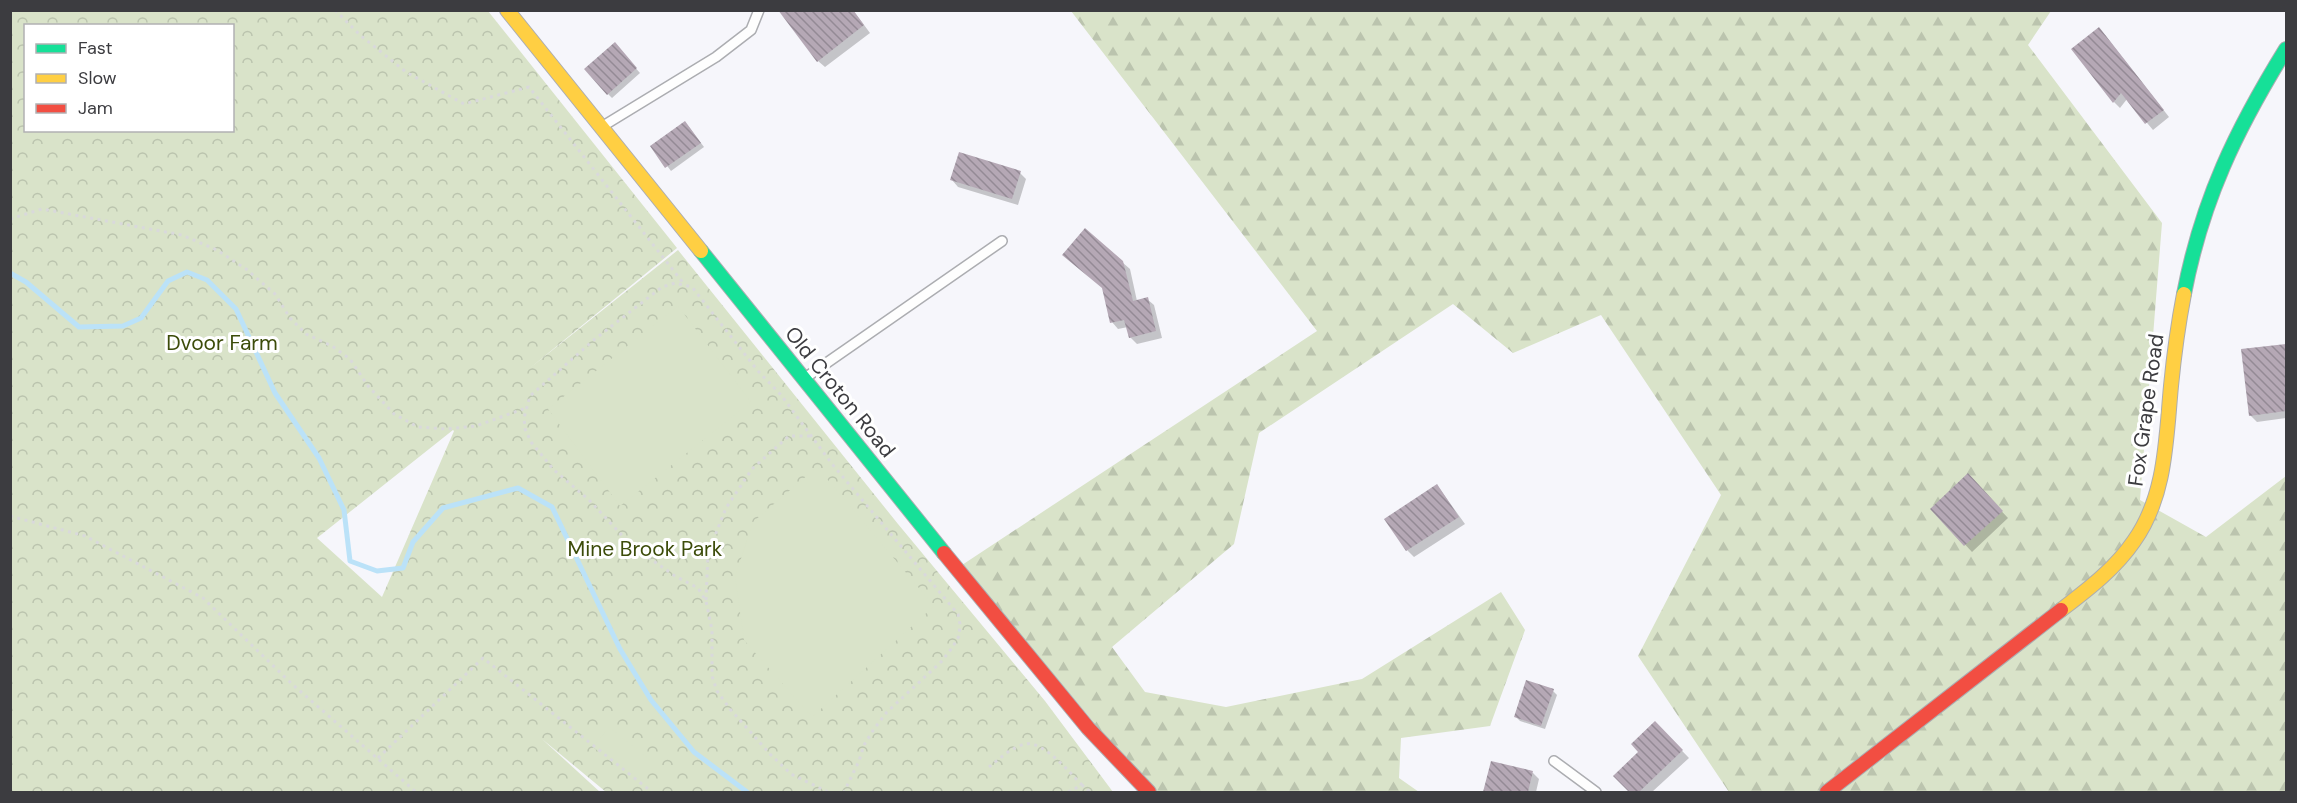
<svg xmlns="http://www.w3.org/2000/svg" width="2297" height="803" font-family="'DM Sans',sans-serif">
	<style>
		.forest { fill: url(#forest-firs) }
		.park { fill: url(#park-crowns); fill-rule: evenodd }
		.garden { fill: #d9e3c9 }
		.shadow { fill: #0003 }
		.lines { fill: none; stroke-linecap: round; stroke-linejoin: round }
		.stream { stroke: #bbe2f8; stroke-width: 5 }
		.building { fill: url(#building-back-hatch) }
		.lane-casing { stroke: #acadb1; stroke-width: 12 }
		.fast-casing { stroke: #acadb1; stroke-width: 16 }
		.slow-casing { stroke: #acadb1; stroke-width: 16 }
		.jam-casing { stroke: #acadb1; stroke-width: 16 }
		.path { stroke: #d9d9db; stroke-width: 3; stroke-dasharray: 3 4.5; stroke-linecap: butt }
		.lane { stroke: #fefefe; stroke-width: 9 }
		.fast { stroke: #16e098; stroke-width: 14 }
		.slow { stroke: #ffcf43; stroke-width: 14 }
		.jam { stroke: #f24e42; stroke-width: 14 }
		.labels { text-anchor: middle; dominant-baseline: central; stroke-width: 6; stroke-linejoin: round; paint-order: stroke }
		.park-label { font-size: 21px; fill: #3c4c0a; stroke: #fff }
		.street-label { font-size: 21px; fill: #3c3c40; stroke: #fff }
	</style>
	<defs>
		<pattern id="forest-firs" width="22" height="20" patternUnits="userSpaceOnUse" patternTransform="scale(1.5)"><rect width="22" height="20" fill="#d9e3c9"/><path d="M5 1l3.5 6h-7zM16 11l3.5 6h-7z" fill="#bbc4ae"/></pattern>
		<pattern id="park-crowns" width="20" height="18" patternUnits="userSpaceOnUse" patternTransform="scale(1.5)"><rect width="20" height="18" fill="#d9e3c9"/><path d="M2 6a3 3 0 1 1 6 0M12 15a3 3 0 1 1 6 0" fill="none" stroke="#bbc4ae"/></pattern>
		<pattern id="building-back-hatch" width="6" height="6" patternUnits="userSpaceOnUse" patternTransform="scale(1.5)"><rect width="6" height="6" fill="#b5a8b5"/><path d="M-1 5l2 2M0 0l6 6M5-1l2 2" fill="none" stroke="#948a95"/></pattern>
	</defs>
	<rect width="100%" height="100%" fill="#f6f6fb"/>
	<!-- forest -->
	<path class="forest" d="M 1071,11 L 2051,11 L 2028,45 L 2162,223 L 2140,500 L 2206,537 L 2286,476 L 2286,792 L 1729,792 L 1638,656 L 1721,495 L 1601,315 L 1513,353 L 1453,304 L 1259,433 L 1234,544 L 1112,647 L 1145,692 L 1226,707 L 1362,679 L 1501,592 L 1525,630 L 1490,726 L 1401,738 L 1399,778 L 1419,792 L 1152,792 L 962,565 L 1317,331 Z"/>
	<!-- park -->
	<path class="park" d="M 10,11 L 488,11 L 677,248 L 530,368 L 678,250 L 898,524 L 1045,701 L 1113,792 L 606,792 L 542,739 L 600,792 L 11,792 ZM 26,26 L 232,26 L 232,130 L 26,130 ZM 453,430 L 454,431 L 382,597 L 317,538 Z"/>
	<!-- garden -->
	<path class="garden" d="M 678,306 L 751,402 L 620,506 L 548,409 Z
		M 817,467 L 934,606 L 812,717 L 744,640 L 735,577 L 753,522 Z
		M 609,727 L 650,760 L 634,780 L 593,747 Z"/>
	<!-- shadow -->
	<path class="shadow" d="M 853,10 L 870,33 L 825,67 L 818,61 Z
		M 2105,35 L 2169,117 L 2153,130 L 2127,99 L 2120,108 L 2114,102 L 2073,49 Z
		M 619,49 L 640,73 L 612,98 L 608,94 Z
		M 689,127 L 704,147 L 671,171 L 652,146 Z
		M 1020,173 L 1026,179 L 1018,205 L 958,187 L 952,180 Z
		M 1122,262 L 1130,269 L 1137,301 L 1147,299 L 1154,305 L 1162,338 L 1137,344 L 1130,337 L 1128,327 L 1118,329 L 1112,322 Z
		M 2286,345 L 2286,418 L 2257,422 L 2250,415 L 2242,351 Z
		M 1974,482 L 2008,518 L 1972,552 L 1932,509 Z
		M 1437,485 L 1465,524 L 1414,557 L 1407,550 Z
		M 1553,691 L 1557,695 L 1545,729 L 1520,721 L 1516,717 Z
		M 1655,723 L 1689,758 L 1652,792 L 1631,792 L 1615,776 L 1640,752 Z
		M 1492,763 L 1533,773 L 1539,779 L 1536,792 L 1485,792 Z"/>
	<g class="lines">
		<!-- stream -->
		<path class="stream" d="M 10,273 L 26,282 L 79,327 L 123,326 L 141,318 L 168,281 L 187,272 L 207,280 L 236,309 L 275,393 L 319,458 L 344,510 L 350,561 L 377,571 L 403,568 L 413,542 L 443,508 L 518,488 L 552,507 L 620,649 L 651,700 L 694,752 L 747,792"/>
	</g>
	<!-- building -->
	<path class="building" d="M 778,10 L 853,10 L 864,25 L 817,62 Z
		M 2099,27 L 2164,110 L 2145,124 L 2121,93 L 2113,103 L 2071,49 Z
		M 615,42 L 637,68 L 607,95 L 584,69 Z
		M 685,121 L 701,143 L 665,168 L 650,146 Z
		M 959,152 L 1021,171 L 1012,199 L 950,180 Z
		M 1085,228 L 1123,261 L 1133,301 L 1148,297 L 1156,331 L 1129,338 L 1124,320 L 1110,323 L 1102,288 L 1062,255 Z
		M 2286,344 L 2286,411 L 2249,416 L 2241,349 Z
		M 1968,473 L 2003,511 L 1964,546 L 1930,509 Z
		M 1437,484 L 1459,517 L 1406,551 L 1384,519 Z
		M 1526,680 L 1554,689 L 1541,726 L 1514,717 Z
		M 1655,721 L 1683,750 L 1639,792 L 1629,792 L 1613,776 L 1638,752 L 1631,744 Z
		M 1491,761 L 1533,771 L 1528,792 L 1483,792 Z"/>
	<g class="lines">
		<!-- lane casing -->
		<g class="lane-casing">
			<path id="lane" d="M 603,126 L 716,57 L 751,30 L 759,10
				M 805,378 L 1002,241
				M 1554,761 L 1596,792"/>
		</g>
		<!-- fast casing -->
		<g class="fast-casing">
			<path id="fast" d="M 701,251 L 944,553
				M 2184,294 C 2202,200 2236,130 2286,49"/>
		</g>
		<!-- slow casing -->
		<g class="slow-casing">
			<path id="slow" d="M 507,10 L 701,251
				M 2061,610 C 2087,590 2115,569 2134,541 C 2166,496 2166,439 2171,386 C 2174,355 2178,325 2184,294"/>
		</g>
		<!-- jam casing -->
		<g class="jam-casing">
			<path id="jam" d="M 944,553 L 1088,728 L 1149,792
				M 1827,792 L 2061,610"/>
		</g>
		<!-- path -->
		<path class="path" d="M 335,10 L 360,35 L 406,72 L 464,104 L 529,87 L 684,284
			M 10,219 L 42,209 L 182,235 L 217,250 L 246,269 L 275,294 L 290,318 L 306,334 L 332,346 L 350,359 L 368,386 L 394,414 L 418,427 L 446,429 L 476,426 L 526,408
			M 10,516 L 85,536 L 203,598 L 292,684 L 416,792
			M 706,600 L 708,553 L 726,508 L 752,469 L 789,436 L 811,436
			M 378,758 L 483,658 L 652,792
			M 989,767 C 999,759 1012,747 1025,744 C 1043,740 1070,773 1082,785
			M 828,792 L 791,774 L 770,754 L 730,709 L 717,691 L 712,676 L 712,630 L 706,601 L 698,588 L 675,576 L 632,546 L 589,500 L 554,470 L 531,442 L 525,429 L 524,418 L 530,396 L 595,339 L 662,287 L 675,283 L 692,287 L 758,371 L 781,395 L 832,464 L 958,614 L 960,624 L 959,636 L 952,648 L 941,662 L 887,712 L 874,729 L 864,745 L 859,761 L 844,792
			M 1068,792 L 1082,785 L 1090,792"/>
		<!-- lane -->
		<use href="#lane" class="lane"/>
		<!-- fast -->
		<use href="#fast" class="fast"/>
		<!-- slow -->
		<use href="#slow" class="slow"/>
		<!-- jam -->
		<use href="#jam" class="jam"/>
	</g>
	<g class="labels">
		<!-- park labels -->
		<g class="park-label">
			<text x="222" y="343">Dvoor Farm</text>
			<text x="645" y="549">Mine Brook Park</text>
		</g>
		<!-- street labels -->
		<g class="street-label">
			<text transform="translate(840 392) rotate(51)">Old Croton Road</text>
			<text transform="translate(2146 410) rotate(-82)">Fox Grape Road</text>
		</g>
	</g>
	<!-- border -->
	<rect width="2297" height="803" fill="none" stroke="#3c3c40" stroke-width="24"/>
	<!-- legend -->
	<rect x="24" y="24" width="210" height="108" fill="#ffffff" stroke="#b1b1b3" stroke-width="1.5"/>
	<rect x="36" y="44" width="30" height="9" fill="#16e098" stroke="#b1b1b3" stroke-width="1.5"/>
	<text x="78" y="54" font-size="18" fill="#3c3c40">Fast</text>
	<rect x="36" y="74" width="30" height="9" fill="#ffcf43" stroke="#b1b1b3" stroke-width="1.5"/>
	<text x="78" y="84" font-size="18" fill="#3c3c40">Slow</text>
	<rect x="36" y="104" width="30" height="9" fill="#f24e42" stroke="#b1b1b3" stroke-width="1.5"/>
	<text x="78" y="114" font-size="18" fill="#3c3c40">Jam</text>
</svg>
